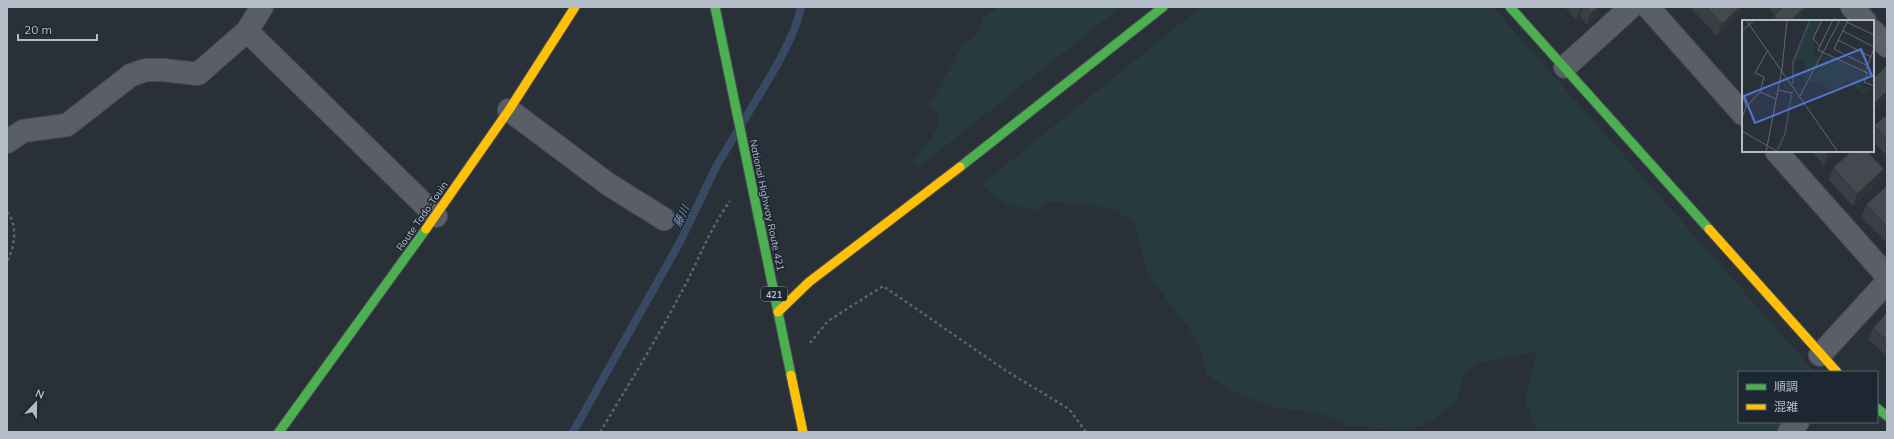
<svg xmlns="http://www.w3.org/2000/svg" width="1894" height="439" font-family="Mulish,'Noto Sans JP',sans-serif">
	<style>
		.green { fill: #273a3e }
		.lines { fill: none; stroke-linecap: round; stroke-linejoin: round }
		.stream { stroke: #384963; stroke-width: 8 }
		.street-casing { stroke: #484c53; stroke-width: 24 }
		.fast-casing { stroke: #484c53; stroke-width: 11 }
		.slow-casing { stroke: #484c53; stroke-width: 11 }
		.path { stroke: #5d636a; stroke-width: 2.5; stroke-dasharray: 3 3; stroke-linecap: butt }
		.street { stroke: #5a5e66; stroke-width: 22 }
		.fast { stroke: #4caf50; stroke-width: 9 }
		.slow { stroke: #ffc107; stroke-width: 9 }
		.wall { fill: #3a3f45 }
		.shaded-wall { fill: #303338 }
		.building { fill: #444950; stroke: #303338 }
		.labels { text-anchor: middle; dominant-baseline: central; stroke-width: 3; stroke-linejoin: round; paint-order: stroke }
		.shield { fill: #1d2633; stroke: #878f9c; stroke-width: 1 }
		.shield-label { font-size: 9px; font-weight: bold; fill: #b4bcc9 }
		.street-label { font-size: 10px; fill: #b4bcc9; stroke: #1d2633 }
		.water-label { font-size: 11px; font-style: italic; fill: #7c92b1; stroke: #1d2633 }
		.inset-river { fill: none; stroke: #384963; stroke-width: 2 }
		.inset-road { fill: none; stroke: #616872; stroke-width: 1 }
		.view { fill: #5274d3; fill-opacity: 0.15; stroke: #5274d3; stroke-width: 2 }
		.inset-edge { fill: none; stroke: #b4bcc9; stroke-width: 2 }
	</style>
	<rect width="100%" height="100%" fill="#2a3038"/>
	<!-- green -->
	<path class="green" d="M 999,7 L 1121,7 L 920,166 L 912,163 L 936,131 L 939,117 L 929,106 L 962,45 L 976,36 L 983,17 Z
		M 1201,7 L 1493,7 L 1812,369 L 1812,372 L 1739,372 L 1739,422 L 1787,422 L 1778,432 L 1537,432 L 1525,400 L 1538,351 L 1477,364 L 1462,375 L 1460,392 L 1456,402 L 1434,419 L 1417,427 L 1403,430 L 1348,426 L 1323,414 L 1273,407 L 1235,392 L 1207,375 L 1200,349 L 1190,330 L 1149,276 L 1135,224 L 1117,211 L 1092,205 L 1051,202 L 1036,210 L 1010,205 L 993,196 L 982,184 Z"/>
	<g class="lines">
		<!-- stream -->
		<path class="stream" d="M 743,122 C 762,89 794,43 801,7
			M 573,432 L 680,242 L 717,165 L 737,132"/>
		<!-- street casing -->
		<g class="street-casing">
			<path id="street" d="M 1648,7 L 1743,114
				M 1852,7 L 1865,21
				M 247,31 L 262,7
				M 1873,31 L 1887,46
				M 1565,67 L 1631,7
				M 509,110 L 608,184 L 664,219
				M 7,142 L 23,131 L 67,125 L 131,75 L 146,70 L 163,70 L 198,74 L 247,31 L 436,216
				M 1776,151 L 1887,276
				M 1820,355 L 1887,282
				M 1789,432 L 1798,422"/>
		</g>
		<!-- fast casing -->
		<g class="fast-casing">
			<path id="fast" d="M 715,7 L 791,375
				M 1510,7 L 1709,229
				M 960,167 L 1163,7
				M 1877,408 L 1887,416
				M 279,432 L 426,229"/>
		</g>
		<!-- slow casing -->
		<g class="slow-casing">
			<path id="slow" d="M 426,229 L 509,110 L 575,7
				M 1709,229 L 1837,372
				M 778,312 L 809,282 L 960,167
				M 791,375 L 803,432"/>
		</g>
		<!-- path -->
		<path class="path" d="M 7,212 C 18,224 15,248 7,261
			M 810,343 L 828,321 L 883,286 L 1005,370 L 1069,409 L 1086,432
			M 600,432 C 628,386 656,340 681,293 C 698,262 709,230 730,201"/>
		<!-- street -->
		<use href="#street" class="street"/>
		<!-- fast -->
		<use href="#fast" class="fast"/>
		<!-- slow -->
		<use href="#slow" class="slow"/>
	</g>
	<!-- wall -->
	<path class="wall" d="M 1565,7 L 1601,7 L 1598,16 L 1587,25 L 1580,16 L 1575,19 Z
		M 1691,7 L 1742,7 L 1739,16 L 1717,36 L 1691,8 Z
		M 1768,7 L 1806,7 L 1804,11 L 1802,13 L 1800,20 L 1798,21 L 1772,21 L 1774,15 L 1775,14 Z
		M 1887,114 L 1887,156 L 1873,141 L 1873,129 L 1874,126 Z
		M 1811,151 L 1839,151 L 1824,165 Z
		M 1833,168 L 1884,169 L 1880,180 L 1853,206 L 1829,180 Z
		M 1887,185 L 1887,243 L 1861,217 L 1866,205 Z
		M 1887,312 L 1887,356 L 1869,340 L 1873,328 Z"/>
	<!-- shaded-wall -->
	<path class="shaded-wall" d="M 1581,7 L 1583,7 L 1580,16 L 1575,19 Z
		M 1599,7 L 1601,7 L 1598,16 L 1587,25 L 1591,13 Z
		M 1740,7 L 1742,7 L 1739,16 L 1717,36 L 1722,24 Z
		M 1801,7 L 1806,7 L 1804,11 L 1802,13 L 1800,20 L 1798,21 L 1790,21 Z
		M 1887,91 L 1887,99 L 1873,112 L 1873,105 Z
		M 1831,151 L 1839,151 L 1824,165 L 1828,153 Z
		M 1884,169 L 1880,180 L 1853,206 L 1857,194 Z"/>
	<!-- building -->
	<path class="building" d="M 1586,7 L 1599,7 L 1591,13 Z
		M 1706,7 L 1740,7 L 1722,24 Z
		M 1783,7 L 1803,7 L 1804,8 L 1790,21 L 1779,21 L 1774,15 Z
		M 1835,17 L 1839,21 L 1830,21 Z
		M 1886,66 L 1887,67 L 1887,91 L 1873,105 L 1873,74 L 1875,77 Z
		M 1887,114 L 1887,139 L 1874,126 Z
		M 1851,151 L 1867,151 L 1884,169 L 1857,194 L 1833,168 Z
		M 1887,185 L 1887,227 L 1866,205 Z
		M 1887,312 L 1887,341 L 1873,328 Z"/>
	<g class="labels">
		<!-- shield labels -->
		<rect class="shield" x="761" y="287" width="26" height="14" rx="3"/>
		<g class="shield-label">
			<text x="774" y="294">421</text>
		</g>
		<!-- street labels -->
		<g class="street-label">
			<text transform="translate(767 205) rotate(78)">National Highway Route 421</text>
			<text transform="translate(422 216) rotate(-55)">Route Tado-Touin</text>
		</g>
		<!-- water labels -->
		<g class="water-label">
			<text transform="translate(681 216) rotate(-65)">藤川</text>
		</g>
	</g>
	<!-- overview -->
	<g transform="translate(1742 20)">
		<rect width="132" height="132" fill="#2a3038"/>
		<path d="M 68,0 L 79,0 L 70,19 L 74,27 L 71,33 L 78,38 L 62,63 L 63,42 L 53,38 ZM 85,34 L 123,54 L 119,69 L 130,69 L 122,74 L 108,64 L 106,60 L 99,68 L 91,69 L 86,69 L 78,62 L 67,63 Z" fill="#273a3e"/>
		<path class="inset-river" d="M 0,11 L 12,0M 51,64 L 51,42 L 68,0M 35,131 L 43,114 L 50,71"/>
		<path class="inset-road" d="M 4,0 L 96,132M 91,0 L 76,30 L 132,56M 106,0 L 92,29 L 126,46M 105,2 L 132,15M 101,11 L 132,27M 96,20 L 129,37M 78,26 L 71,19 L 80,0M 123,53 L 132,28M 125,53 L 122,62 L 132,66M 36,70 L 49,73M 0,72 L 4,87 L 0,98M 18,72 L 22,57 L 13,53 L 26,30M 58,76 L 98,0M 4,87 L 18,72 L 34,79M 0,111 L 36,132M 24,132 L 40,49 L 45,0"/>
		<path class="view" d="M 119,29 L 130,56 L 13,103 L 2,76 Z"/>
		<rect width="132" height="132" class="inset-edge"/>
	</g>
	<!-- border -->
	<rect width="1894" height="439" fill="none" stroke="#b4bcc9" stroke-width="16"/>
	<!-- legend -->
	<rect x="1738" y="371" width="140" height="52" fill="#1d2633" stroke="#59626f"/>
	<rect x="1746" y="384" width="20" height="6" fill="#4caf50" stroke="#59626f"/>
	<text x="1774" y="391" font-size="12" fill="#b4bcc9">順調</text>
	<rect x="1746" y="404" width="20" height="6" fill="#ffc107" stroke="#59626f"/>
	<text x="1774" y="411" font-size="12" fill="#b4bcc9">混雑</text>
	<!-- north arrow -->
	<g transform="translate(36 403) rotate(22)" stroke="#1d2633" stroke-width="3" paint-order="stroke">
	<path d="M0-3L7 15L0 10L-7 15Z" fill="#b4bcc9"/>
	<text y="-6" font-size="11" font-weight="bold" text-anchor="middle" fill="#b4bcc9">N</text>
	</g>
	<!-- scale -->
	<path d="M18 34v6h79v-6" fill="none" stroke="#b4bcc9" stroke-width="2"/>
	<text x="24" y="34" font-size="12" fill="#b4bcc9" stroke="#1d2633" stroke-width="3" paint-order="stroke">20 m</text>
</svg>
